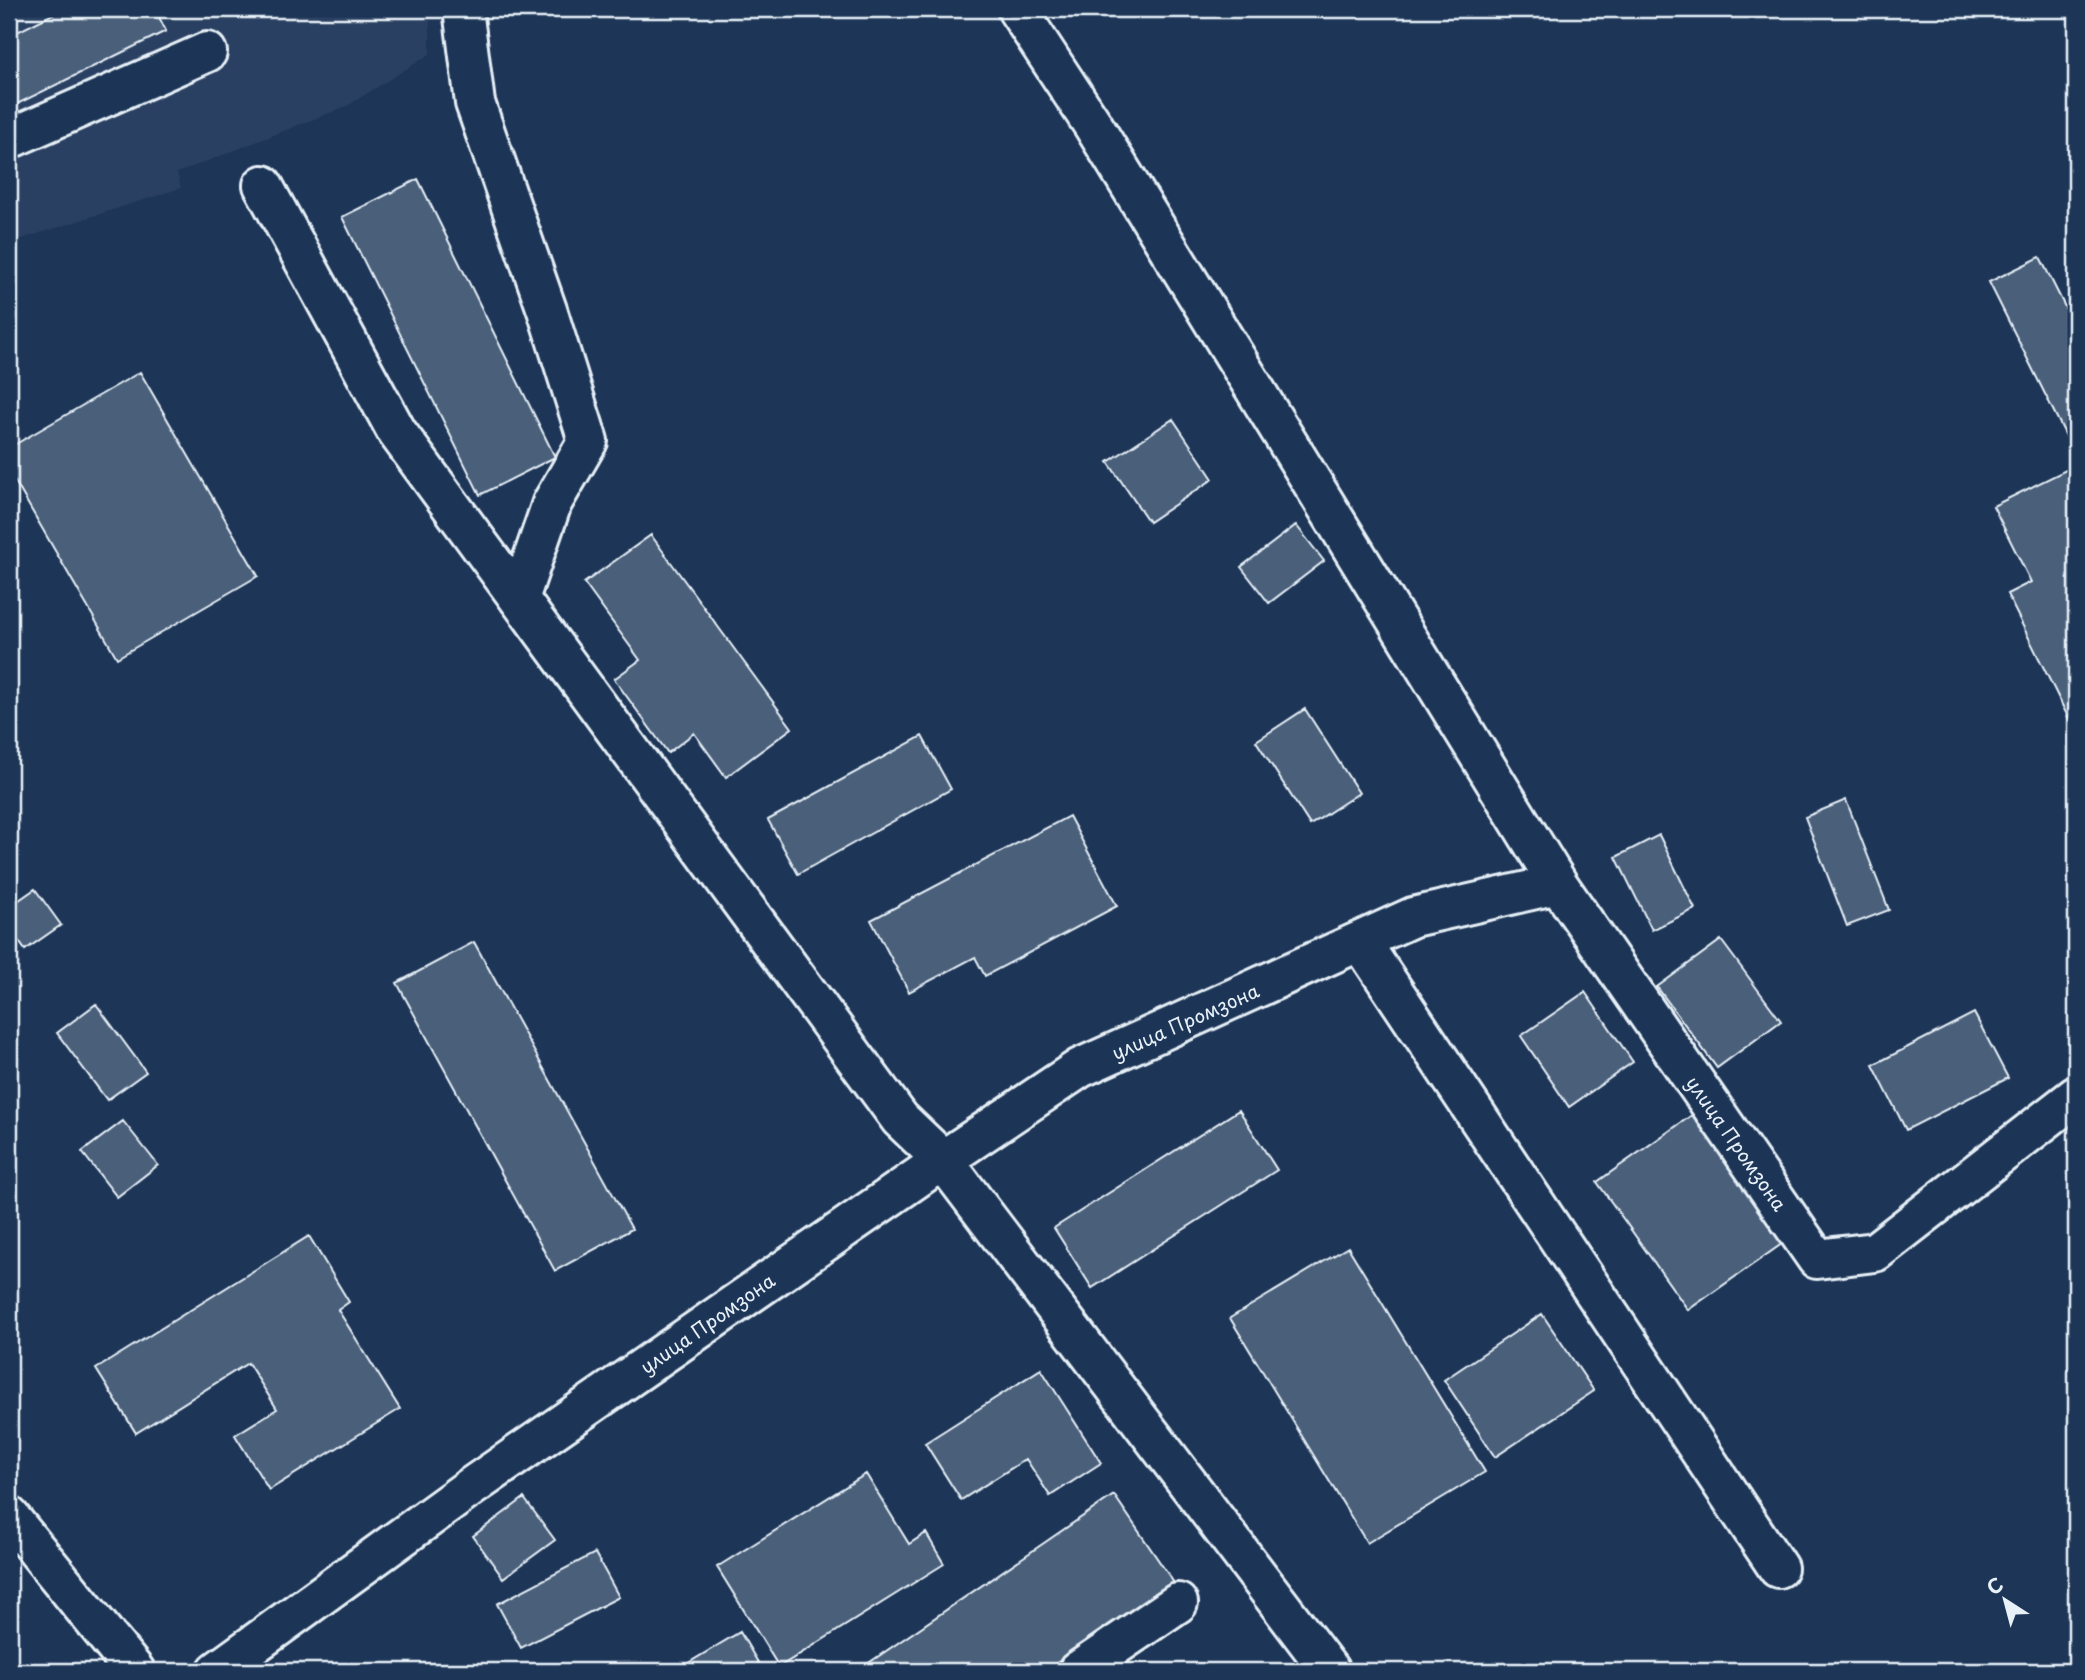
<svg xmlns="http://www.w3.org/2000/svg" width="2085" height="1680" font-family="'Playpen Sans',sans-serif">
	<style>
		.built { fill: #2a4162 }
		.building { fill: #495e7a; stroke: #e8f1f8; stroke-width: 2 }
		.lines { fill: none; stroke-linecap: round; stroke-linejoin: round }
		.minor-casing { stroke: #e8f1f8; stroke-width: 44 }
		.minor { stroke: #1d3557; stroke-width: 38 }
		.labels { text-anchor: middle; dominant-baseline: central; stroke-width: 7; stroke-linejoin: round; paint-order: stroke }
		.street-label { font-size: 19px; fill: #e8f1f8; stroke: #1d3557 }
	</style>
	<rect width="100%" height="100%" fill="#1d3557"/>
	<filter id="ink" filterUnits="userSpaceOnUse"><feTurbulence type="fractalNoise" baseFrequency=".0143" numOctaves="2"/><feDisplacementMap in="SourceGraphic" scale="14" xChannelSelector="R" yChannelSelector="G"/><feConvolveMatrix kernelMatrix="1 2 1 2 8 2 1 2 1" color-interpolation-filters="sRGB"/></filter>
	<g filter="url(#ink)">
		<!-- built -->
		<path class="built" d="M 9,9 L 430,9 L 430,54 L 347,106 L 177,173 L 181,188 L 9,243 Z"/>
		<!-- building -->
		<path class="building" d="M 63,9 L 155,9 L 166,31 L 9,108 L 9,36 Z
			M 418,179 L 555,457 L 480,495 L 342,217 Z
			M 2040,257 L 2076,329 L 2076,456 L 1989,282 Z
			M 140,372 L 258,576 L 117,658 L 9,471 L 9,448 Z
			M 1173,419 L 1213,479 L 1149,522 L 1108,462 Z
			M 2076,465 L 2076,733 L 2007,594 L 2031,582 L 1993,506 Z
			M 1296,525 L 1324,561 L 1269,603 L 1241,567 Z
			M 651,535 L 792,728 L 726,777 L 694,733 L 668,753 L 614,679 L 640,660 L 584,583 Z
			M 1305,709 L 1359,793 L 1310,825 L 1256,741 Z
			M 922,736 L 951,789 L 798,874 L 768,820 Z
			M 1846,800 L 1889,910 L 1847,926 L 1805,817 Z
			M 1069,816 L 1117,906 L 985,976 L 975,957 L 909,992 L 871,920 Z
			M 1659,835 L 1695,909 L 1652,930 L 1616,857 Z
			M 35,889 L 61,925 L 25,950 L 9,927 L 9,907 Z
			M 1721,940 L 1781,1021 L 1717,1068 L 1657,987 Z
			M 474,942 L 632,1229 L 555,1271 L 397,983 Z
			M 1585,992 L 1633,1062 L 1569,1107 L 1521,1036 Z
			M 96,1004 L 146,1072 L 107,1100 L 57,1033 Z
			M 1974,1013 L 2008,1078 L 1906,1130 L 1873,1065 Z
			M 1239,1110 L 1277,1170 L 1092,1288 L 1054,1228 Z
			M 1695,1113 L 1786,1241 L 1688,1310 L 1597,1182 Z
			M 123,1121 L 158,1165 L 117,1197 L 82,1152 Z
			M 309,1236 L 349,1302 L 338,1310 L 400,1409 L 269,1490 L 235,1435 L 277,1409 L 248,1363 L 136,1433 L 96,1369 Z
			M 1348,1247 L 1485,1472 L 1367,1543 L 1230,1318 Z
			M 1542,1314 L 1594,1391 L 1495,1457 L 1444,1380 Z
			M 1041,1369 L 1101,1463 L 1050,1496 L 1026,1459 L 961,1500 L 925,1443 Z
			M 866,1474 L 909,1544 L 926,1533 L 944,1564 L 779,1667 L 717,1567 Z
			M 1114,1495 L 1174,1583 L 1045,1671 L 857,1671 Z
			M 524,1498 L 555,1540 L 503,1578 L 473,1536 Z
			M 595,1553 L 619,1597 L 521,1648 L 497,1604 Z
			M 740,1632 L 763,1671 L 675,1671 Z"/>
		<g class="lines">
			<!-- minor casing -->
			<g class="minor-casing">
				<path id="minor" d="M 463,9 L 475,103 L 547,310 L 588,441 L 552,503 L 519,599
					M 1017,9 L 1093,125 L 1558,884
					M 9,139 L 207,52
					M 263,185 L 397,432 L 900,1119 L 943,1160 L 1330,1671
					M 1361,942 L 1778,1568
					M 9,1516 L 135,1671
					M 217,1671 L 471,1487 L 943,1160 L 1080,1068 L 1413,917 L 1558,884 L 1817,1259 L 1875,1252 L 2076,1096
					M 1078,1671 L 1178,1603"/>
			</g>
			<!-- minor -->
			<use href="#minor" class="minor"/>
		</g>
	</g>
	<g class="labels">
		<!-- street labels -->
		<g class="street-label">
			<text transform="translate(1185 1021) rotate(-24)">улица Промзона</text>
			<text transform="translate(1737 1143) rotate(55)">улица Промзона</text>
			<text transform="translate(707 1323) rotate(-35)">улица Промзона</text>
		</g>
	</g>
	<!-- margin -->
	<rect width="2085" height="1680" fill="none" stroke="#1d3557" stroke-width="35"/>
	<rect x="18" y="18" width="2050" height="1645" fill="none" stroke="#e8f1f8" stroke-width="2.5" filter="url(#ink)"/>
	<!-- north arrow -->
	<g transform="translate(2005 1600) rotate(324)" stroke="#1d3557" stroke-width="5" paint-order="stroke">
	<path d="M0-5L12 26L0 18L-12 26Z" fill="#e8f1f8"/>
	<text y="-10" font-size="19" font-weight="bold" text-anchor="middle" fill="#e8f1f8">С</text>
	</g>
</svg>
